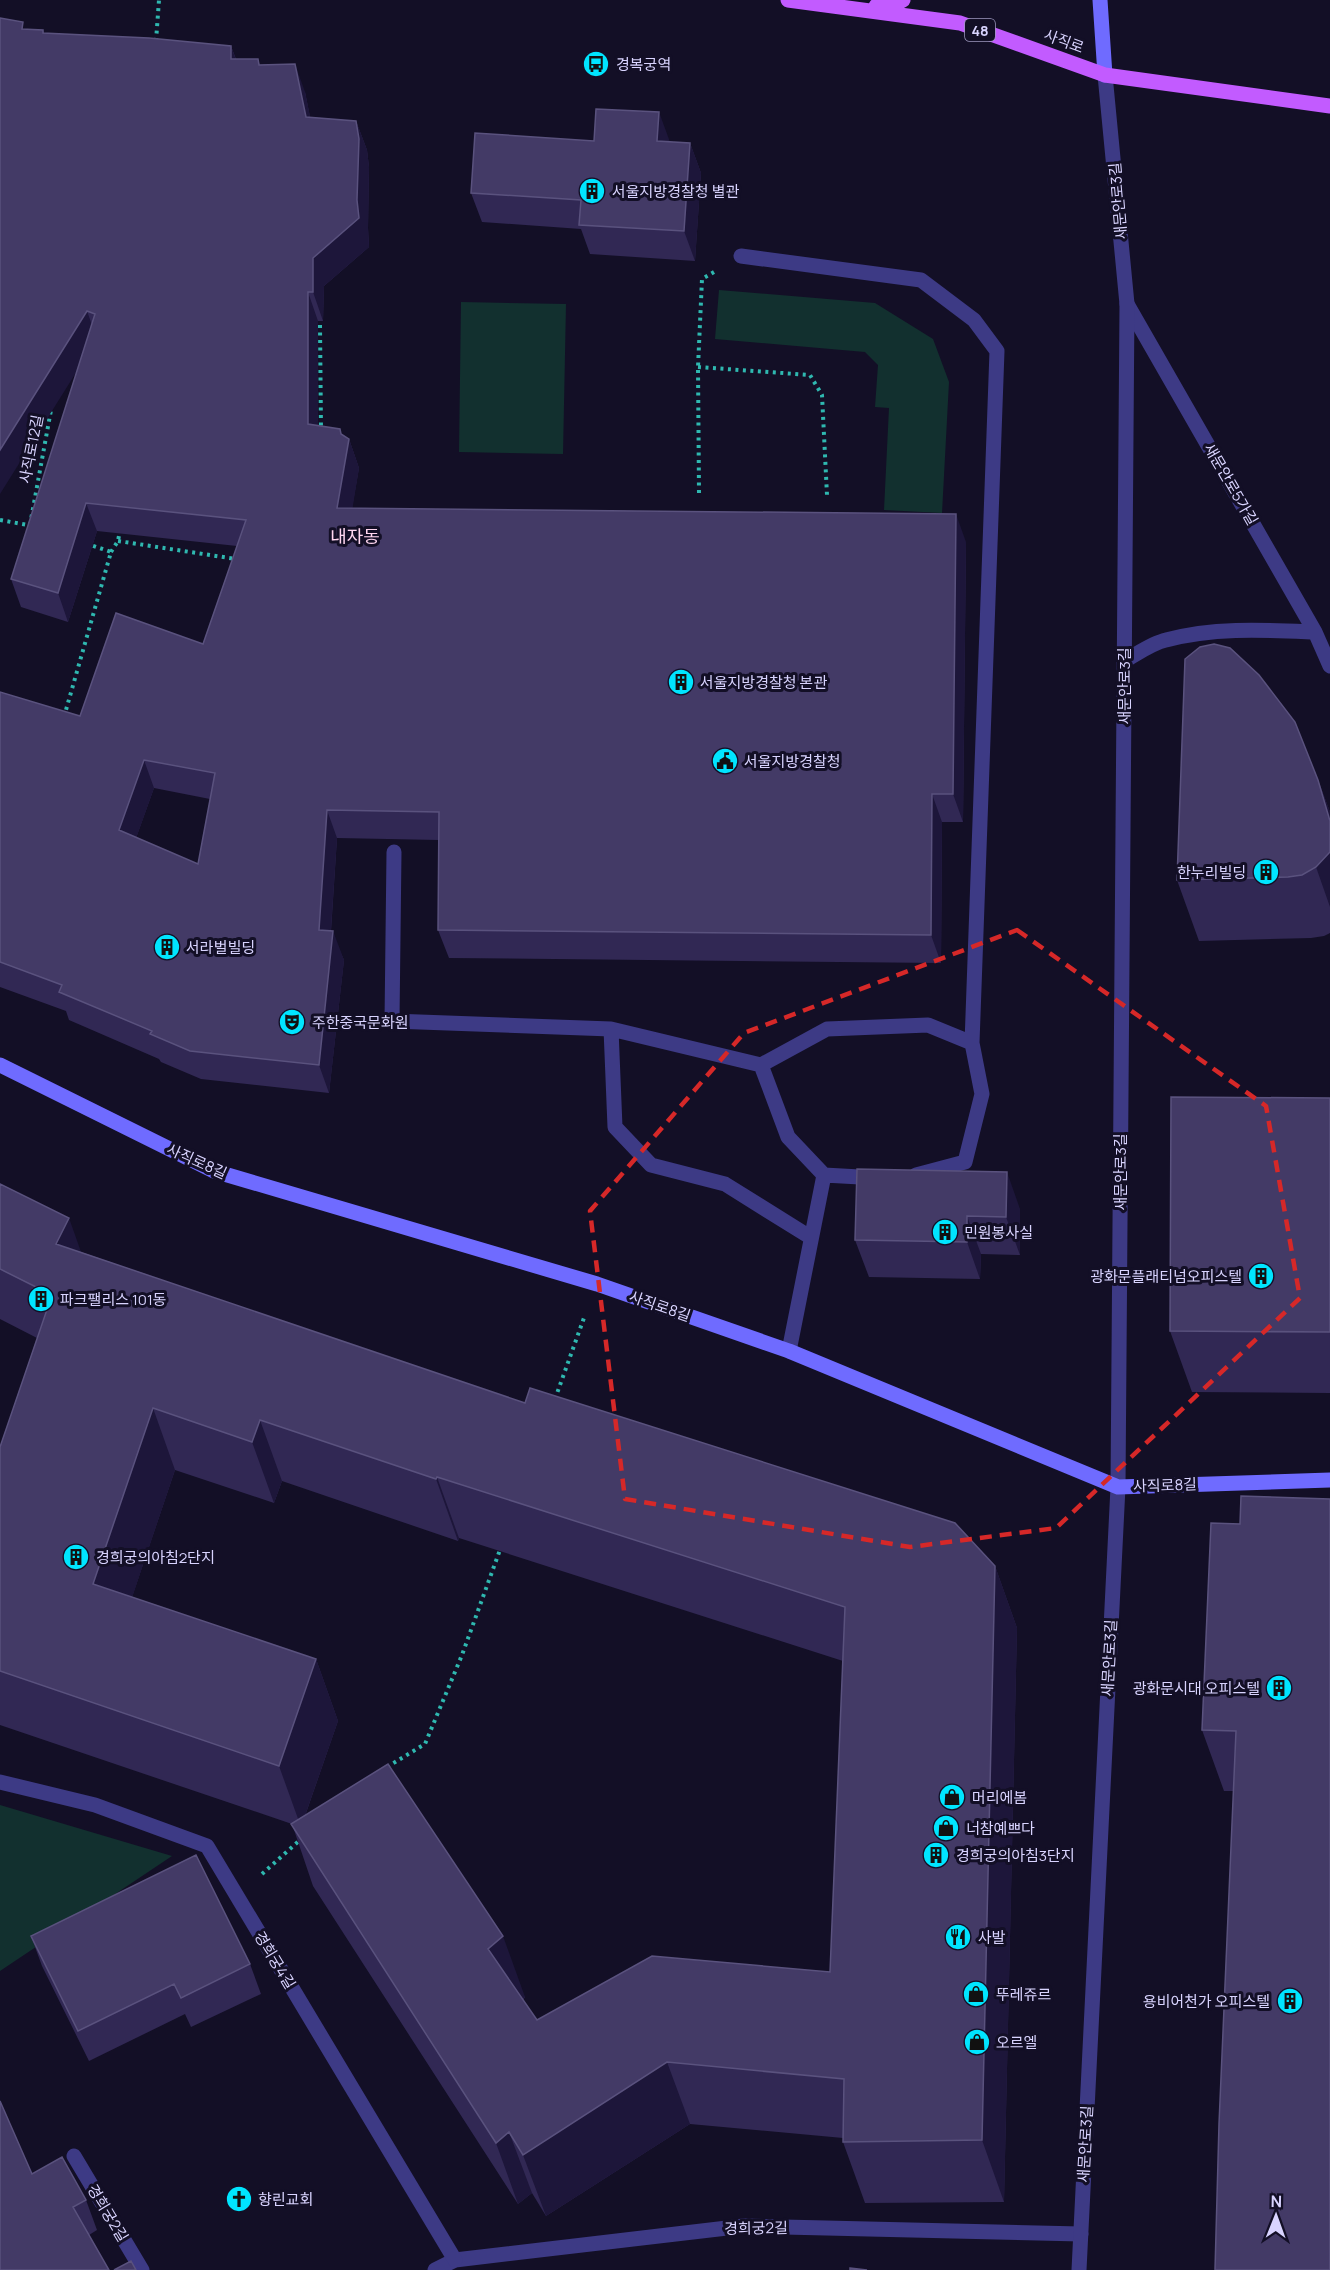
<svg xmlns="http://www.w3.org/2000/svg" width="1330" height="2270" font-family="Manrope,'Noto Sans KR',sans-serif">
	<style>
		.green { fill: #12302f }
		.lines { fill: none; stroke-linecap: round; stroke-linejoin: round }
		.path { stroke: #2fb8b0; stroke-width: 4; stroke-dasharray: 3 4.5; stroke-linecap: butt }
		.lane { stroke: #3d3a85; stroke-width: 15 }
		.street { stroke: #3d3a85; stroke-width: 15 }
		.secondary { stroke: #6f6bff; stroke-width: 15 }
		.primary { stroke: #c25bff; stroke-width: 15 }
		.wall { fill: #312854; fill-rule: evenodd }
		.shaded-wall { fill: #1d163a }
		.building { fill: #433a66; stroke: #5a527e; stroke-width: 1.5; fill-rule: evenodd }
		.marked { fill: none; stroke: #d62828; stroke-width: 4.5; stroke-dasharray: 12 8; stroke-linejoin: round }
		.labels { text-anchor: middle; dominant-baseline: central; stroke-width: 6; stroke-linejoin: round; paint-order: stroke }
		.shield { fill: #130f26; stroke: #9e99be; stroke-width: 1.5 }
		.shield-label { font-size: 14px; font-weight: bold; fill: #d9d4ff }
		.street-label { font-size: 15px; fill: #d9d4ff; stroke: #130f26 }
		.poi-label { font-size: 15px; fill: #d9d4ff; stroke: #130f26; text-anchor: start }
		.quarter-label { font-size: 18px; fill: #ffd6f0; stroke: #130f26 }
	</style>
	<rect width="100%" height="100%" fill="#130f26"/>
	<!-- green -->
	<path class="green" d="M 719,290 L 875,303 L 933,339 L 949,382 L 942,513 L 884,510 L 889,408 L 875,407 L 878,365 L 865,352 L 715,339 Z
		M 461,302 L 566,304 L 563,454 L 459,452 Z
		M 0,1805 L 172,1856 L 0,1971 Z"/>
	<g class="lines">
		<!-- path -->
		<path class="path" d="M 156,41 L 159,0
			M 320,325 L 321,430
			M 698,367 L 810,375 L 822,395 L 827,495
			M 699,493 L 698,367 L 702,279 L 714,272
			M 0,520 L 28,525
			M 30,525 L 51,410
			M 118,541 L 236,559
			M 111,552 L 118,541 L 120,530
			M 64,717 L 111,552 L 88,544
			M 555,1399 L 585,1315
			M 387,1767 L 425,1744 L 462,1655 L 501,1547
			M 262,1874 L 301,1839"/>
		<!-- lane -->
		<path class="lane" d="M 741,256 L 921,280 L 974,320 L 997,351 L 972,1043 L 982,1094 L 965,1162 L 916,1175
			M 1127,304 L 1315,632 L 1330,666
			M 1124,661 C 1137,654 1152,643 1166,640 C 1215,627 1265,630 1315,632
			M 394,852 L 392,1021 L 611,1029 L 761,1065 L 827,1029 L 928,1025 L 972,1043
			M 611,1029 L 615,1127 L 651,1165 L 725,1184 L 810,1237
			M 761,1065 L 788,1137 L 824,1175
			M 789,1351 L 824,1175 L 878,1178
			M 74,2156 L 142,2270
			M 435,2270 L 455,2260 L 744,2226 L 1081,2234"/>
		<!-- street -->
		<path class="street" d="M 0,1782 L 95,1805 L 207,1846 L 455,2260
			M 1079,2270 L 1118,1487 L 1127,304 L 1105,75"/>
		<!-- secondary -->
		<path class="secondary" d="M 1100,0 L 1105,75
			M 0,1065 L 214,1171 L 597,1284 L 789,1351 L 1118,1487 L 1330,1480"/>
		<!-- primary -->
		<path class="primary" d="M 788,0 L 960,23 L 1105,75 L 1330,106
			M 876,6 L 894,5 L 903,0"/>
	</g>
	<!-- wall -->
	<path class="wall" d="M 25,29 L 43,30 L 44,33 L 231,46 L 236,59 L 258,59 L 260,65 L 305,92 L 310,117 L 356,121 L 367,150 L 369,167 L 368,228 L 369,247 L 324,286 L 323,321 L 318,321 L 318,425 L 342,435 L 349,439 L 359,468 L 352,508 L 966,542 L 963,822 L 942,822 L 941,963 L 449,958 L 438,930 L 439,840 L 337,838 L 331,931 L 344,960 L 329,1093 L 201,1079 L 161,1062 L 159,1059 L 69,1020 L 66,1011 L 0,987 L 0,692 L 80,716 L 203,644 L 237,546 L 97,531 L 68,622 L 21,607 L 11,579 L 77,372 ZM 154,788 L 210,799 L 198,864 L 136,838 Z
		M 594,141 L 670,142 L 690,143 L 701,173 L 695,261 L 590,254 L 581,229 L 482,222 L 471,193 Z
		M 1318,780 L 1330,812 L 1330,933 L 1324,936 L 1311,938 L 1199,941 L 1177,880 Z
		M 1330,1098 L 1330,1393 L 1192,1392 L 1170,1331 Z
		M 857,1169 L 1020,1209 L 1020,1255 L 981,1254 L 980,1279 L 869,1277 L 855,1240 Z
		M 0,1184 L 81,1252 L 995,1566 L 1017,1628 L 1004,2202 L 865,2203 L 843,2142 L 843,2138 L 690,2124 L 546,2216 L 532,2193 L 518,2204 L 313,1886 L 292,1824 L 0,1725 L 0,1447 L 37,1338 L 0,1319 ZM 175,1470 L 274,1503 L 282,1481 L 458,1541 L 459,1538 L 843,1661 L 830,1972 L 537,2020 L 523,2000 L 525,1997 L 305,1816 L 338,1721 L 316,1659 L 132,1597 Z
		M 1330,1499 L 1233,1791 L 1224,1791 L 1202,1730 L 1240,1524 Z
		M 31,1936 L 250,1964 L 261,1994 L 191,2027 L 185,2014 L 89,2061 L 42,1966 Z
		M 32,2174 L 86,2200 L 97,2230 L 89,2235 Z"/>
	<!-- shaded-wall -->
	<path class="shaded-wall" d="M 231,46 L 241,74 L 231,59 Z
		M 295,64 L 305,92 L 316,145 L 306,117 Z
		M 659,112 L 670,142 L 657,141 Z
		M 356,121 L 367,150 L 369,167 L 368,228 L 369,247 L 324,286 L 323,321 L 313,292 L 313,258 Z
		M 690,143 L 701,173 L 695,261 L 684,231 Z
		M 308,292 L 318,321 L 318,452 L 308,424 Z
		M 87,311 L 97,339 L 0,494 L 0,450 Z
		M 340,429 L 347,450 L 349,439 L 359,468 L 348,536 L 337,508 L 341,434 Z
		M 86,503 L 97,531 L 68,622 L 58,593 Z
		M 956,514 L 966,542 L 963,822 L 953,794 Z
		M 144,760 L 154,788 L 129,858 L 119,830 Z
		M 1318,780 L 1330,812 L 1330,821 Z
		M 932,794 L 942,822 L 941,963 L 931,935 Z
		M 327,810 L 337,838 L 329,958 L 319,930 Z
		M 1330,852 L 1330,907 L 1316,867 Z
		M 333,931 L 344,960 L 329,1093 L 319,1065 Z
		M 1007,1172 L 1020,1209 L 1020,1255 L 1006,1217 Z
		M 967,1216 L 981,1254 L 980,1279 L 967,1242 Z
		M 69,1218 L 91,1280 L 56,1244 Z
		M 153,1408 L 175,1470 L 116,1645 L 93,1584 Z
		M 260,1420 L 282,1481 L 274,1503 L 252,1442 Z
		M 437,1477 L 459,1538 L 458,1541 L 436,1479 Z
		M 995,1566 L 1017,1628 L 1004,2202 L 982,2140 Z
		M 316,1659 L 338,1721 L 301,1827 L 279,1766 Z
		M 503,1936 L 525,1997 L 510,2010 L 488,1949 Z
		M 667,2062 L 690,2124 L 546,2216 L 523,2155 Z
		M 509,2132 L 532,2193 L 518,2204 L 496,2143 Z"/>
	<!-- building -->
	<path class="building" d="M 0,18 L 23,22 L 22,29 L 43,30 L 43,33 L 149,38 L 231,46 L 231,59 L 258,59 L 259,65 L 295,64 L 306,117 L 356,121 L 359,139 L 357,200 L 359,218 L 313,258 L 313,292 L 308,292 L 308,424 L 340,429 L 341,434 L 349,439 L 337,508 L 956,514 L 953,794 L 932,794 L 931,935 L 438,930 L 439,812 L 327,810 L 319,930 L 333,931 L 319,1065 L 190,1051 L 150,1034 L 152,1031 L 59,992 L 62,985 L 0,962 L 0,692 L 80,716 L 116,613 L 203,644 L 246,520 L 86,503 L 58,593 L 11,579 L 95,314 L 87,311 L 0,450 ZM 144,760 L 215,773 L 198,864 L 119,830 Z
		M 596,109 L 659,112 L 657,141 L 690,143 L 684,231 L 579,225 L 581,200 L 471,193 L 475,133 L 594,141 Z
		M 1214,644 L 1230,648 L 1259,675 L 1295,722 L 1318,780 L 1330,821 L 1330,852 L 1316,867 L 1302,875 L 1288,877 L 1177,880 L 1185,659 L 1200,647 Z
		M 1171,1097 L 1330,1098 L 1330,1332 L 1170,1331 Z
		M 857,1169 L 1007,1172 L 1006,1217 L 967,1216 L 967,1242 L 855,1240 Z
		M 0,1184 L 69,1218 L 56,1244 L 525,1403 L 530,1388 L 955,1523 L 995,1566 L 982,2140 L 843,2142 L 844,2079 L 667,2062 L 523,2155 L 509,2132 L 496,2143 L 291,1824 L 388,1764 L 503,1936 L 488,1949 L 537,2020 L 652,1956 L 830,1972 L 845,1607 L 437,1477 L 436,1479 L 260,1420 L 252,1442 L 153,1408 L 93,1584 L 316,1659 L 279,1766 L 0,1671 L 0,1447 L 52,1295 L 0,1269 Z
		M 1241,1496 L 1330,1499 L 1330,2270 L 1215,2270 L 1219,2124 L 1236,1731 L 1202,1730 L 1211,1523 L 1240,1524 Z
		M 196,1855 L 250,1964 L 181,1998 L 174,1984 L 78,2031 L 31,1936 Z
		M 0,2101 L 32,2174 L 62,2157 L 86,2200 L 73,2207 L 109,2270 L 0,2270 Z
		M 131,2261 L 136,2270 L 114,2270 Z
		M 850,2268 L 867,2270 L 850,2270 Z"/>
	<!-- marked area -->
	<path class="marked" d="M 1017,930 L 1266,1106 L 1300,1298 L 1056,1528 L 910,1547 L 625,1499 L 590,1211 L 744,1033 Z"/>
	<!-- icons -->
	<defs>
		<g id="bus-disc" transform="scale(1.35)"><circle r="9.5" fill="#00e5ff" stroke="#130f26"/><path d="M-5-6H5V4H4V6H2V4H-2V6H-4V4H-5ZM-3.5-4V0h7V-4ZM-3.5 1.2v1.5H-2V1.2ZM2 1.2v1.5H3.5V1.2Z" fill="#111"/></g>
		<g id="building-disc" transform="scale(1.35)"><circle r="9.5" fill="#00e5ff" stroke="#130f26"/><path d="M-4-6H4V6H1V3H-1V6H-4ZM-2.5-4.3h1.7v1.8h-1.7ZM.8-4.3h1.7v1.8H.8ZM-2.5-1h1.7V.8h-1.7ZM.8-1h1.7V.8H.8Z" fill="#111"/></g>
		<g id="civic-disc" transform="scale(1.35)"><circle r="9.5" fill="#00e5ff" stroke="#130f26"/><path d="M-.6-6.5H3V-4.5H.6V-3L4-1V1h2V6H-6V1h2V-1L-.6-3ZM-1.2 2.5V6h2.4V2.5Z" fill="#111"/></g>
		<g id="theatre-disc" transform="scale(1.35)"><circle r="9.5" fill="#00e5ff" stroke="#130f26"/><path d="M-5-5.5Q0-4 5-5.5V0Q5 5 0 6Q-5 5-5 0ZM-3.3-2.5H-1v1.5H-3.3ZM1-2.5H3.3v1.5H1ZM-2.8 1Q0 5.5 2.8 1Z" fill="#111"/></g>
		<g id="shop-disc" transform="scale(1.35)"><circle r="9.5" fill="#00e5ff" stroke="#130f26"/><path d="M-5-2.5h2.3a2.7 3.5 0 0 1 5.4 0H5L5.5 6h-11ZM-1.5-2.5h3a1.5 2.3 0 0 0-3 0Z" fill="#111"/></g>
		<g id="restaurant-disc" transform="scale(1.35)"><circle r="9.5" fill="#00e5ff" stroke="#130f26"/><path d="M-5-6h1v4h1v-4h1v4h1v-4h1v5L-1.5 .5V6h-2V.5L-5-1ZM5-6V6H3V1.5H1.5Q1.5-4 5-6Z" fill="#111"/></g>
		<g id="church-disc" transform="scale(1.35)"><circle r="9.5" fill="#00e5ff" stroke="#130f26"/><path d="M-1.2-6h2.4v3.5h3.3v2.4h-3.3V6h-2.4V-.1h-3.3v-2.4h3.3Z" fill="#111"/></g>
	</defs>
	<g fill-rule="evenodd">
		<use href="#bus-disc" x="596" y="64"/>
		<use href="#building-disc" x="592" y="191"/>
		<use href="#building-disc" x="681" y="682"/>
		<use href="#civic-disc" x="725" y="761"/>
		<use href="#building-disc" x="1266" y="872"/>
		<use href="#building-disc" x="167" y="947"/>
		<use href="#theatre-disc" x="292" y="1022"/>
		<use href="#building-disc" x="945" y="1232"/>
		<use href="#building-disc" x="1261" y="1276"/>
		<use href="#building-disc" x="41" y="1299"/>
		<use href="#building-disc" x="76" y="1557"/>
		<use href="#building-disc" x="1279" y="1688"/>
		<use href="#shop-disc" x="952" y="1797"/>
		<use href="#shop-disc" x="946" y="1828"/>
		<use href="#building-disc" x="936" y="1855"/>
		<use href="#restaurant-disc" x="958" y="1937"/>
		<use href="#shop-disc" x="976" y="1994"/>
		<use href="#building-disc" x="1290" y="2001"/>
		<use href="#shop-disc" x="977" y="2042"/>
		<use href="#church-disc" x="239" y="2199"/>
	</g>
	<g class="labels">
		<!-- shield labels -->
		<rect class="shield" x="965" y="19" width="30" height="22" rx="4.5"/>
		<g class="shield-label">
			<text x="980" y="30">48</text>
		</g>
		<!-- street labels -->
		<g class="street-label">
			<text transform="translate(1064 41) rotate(20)">사직로</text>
			<text transform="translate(1118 201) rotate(-95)">새문안로3길</text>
			<text transform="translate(31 449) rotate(-79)">사직로12길</text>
			<text transform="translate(1231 484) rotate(60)">새문안로5가길</text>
			<text transform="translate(1124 686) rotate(-90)">새문안로3길</text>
			<text transform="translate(197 1161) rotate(24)">사직로8길</text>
			<text transform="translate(1120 1172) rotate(-90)">새문안로3길</text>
			<text transform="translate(660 1306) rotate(19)">사직로8길</text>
			<text transform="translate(1165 1485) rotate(-2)">사직로8길</text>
			<text transform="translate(1109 1658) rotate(-87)">새문안로3길</text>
			<text transform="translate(275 1960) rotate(59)">경희궁4길</text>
			<text transform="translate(1085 2144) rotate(-87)">새문안로3길</text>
			<text transform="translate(108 2213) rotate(59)">경희궁2길</text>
			<text transform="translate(756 2228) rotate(-1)">경희궁2길</text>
		</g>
		<!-- poi labels -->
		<g class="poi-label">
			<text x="616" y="64">경복궁역</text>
			<text x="612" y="191">서울지방경찰청 별관</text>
			<text x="700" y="682">서울지방경찰청 본관</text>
			<text x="744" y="761">서울지방경찰청</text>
			<text x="1246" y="872" text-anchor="end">한누리빌딩</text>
			<text x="186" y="947">서라벌빌딩</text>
			<text x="312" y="1022">주한중국문화원</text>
			<text x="964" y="1232">민원봉사실</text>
			<text x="1242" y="1276" text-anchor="end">광화문플래티넘오피스텔</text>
			<text x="60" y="1299">파크팰리스 101동</text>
			<text x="96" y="1557">경희궁의아침2단지</text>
			<text x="1260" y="1688" text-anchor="end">광화문시대 오피스텔</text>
			<text x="972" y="1797">머리에봄</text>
			<text x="966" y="1828">너참예쁘다</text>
			<text x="956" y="1855">경희궁의아침3단지</text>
			<text x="978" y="1937">사발</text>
			<text x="996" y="1994">뚜레쥬르</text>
			<text x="1270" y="2001" text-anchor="end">용비어천가 오피스텔</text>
			<text x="996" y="2042">오르엘</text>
			<text x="258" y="2199">향린교회</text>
		</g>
		<!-- quarter labels -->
		<g class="quarter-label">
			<text x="355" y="536">내자동</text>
		</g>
	</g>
	<!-- north arrow -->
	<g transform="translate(1276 2216) rotate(1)" stroke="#130f26" stroke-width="4.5" paint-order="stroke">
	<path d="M0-4.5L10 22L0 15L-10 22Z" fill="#d9d4ff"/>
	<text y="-9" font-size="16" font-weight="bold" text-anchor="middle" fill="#d9d4ff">N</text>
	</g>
</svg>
